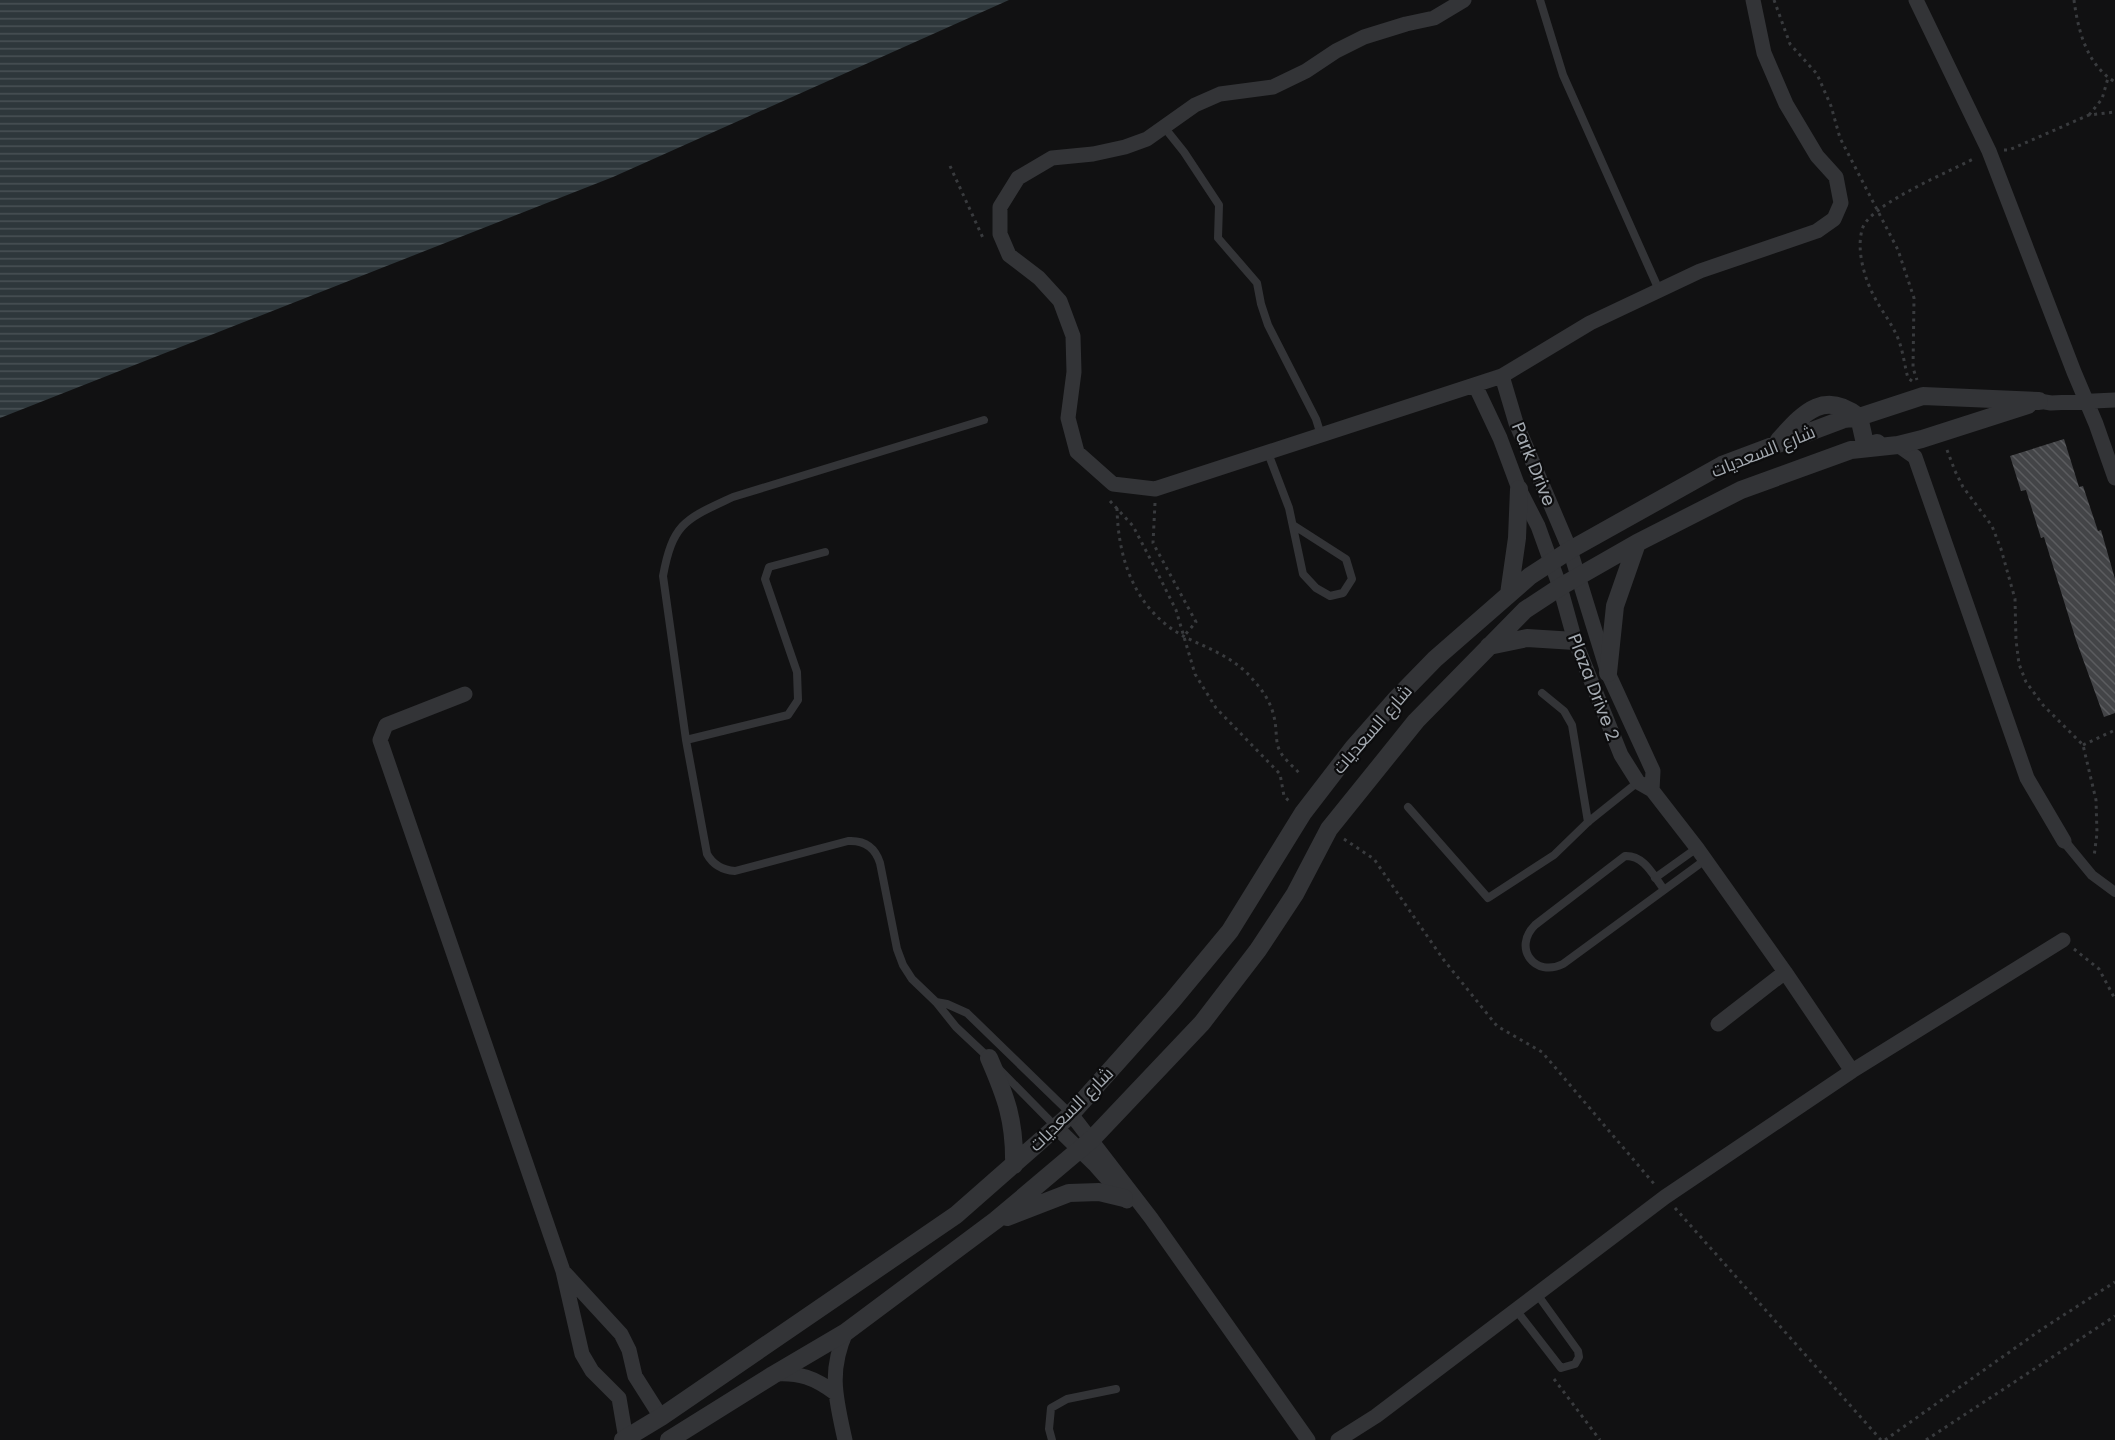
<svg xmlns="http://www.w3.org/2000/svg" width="2115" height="1440" font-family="Poppins,Cairo,sans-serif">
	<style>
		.water { fill: url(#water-rules) }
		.building { fill: url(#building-back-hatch) }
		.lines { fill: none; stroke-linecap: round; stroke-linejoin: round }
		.path { stroke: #393b3e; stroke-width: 3; stroke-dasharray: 3 4.5; stroke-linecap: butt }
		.service { stroke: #333437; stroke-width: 8 }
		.pedestrian { stroke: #333437; stroke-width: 10 }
		.minor { stroke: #333437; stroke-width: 15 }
		.tertiary { stroke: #333437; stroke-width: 18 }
		.labels { text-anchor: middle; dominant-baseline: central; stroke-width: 4.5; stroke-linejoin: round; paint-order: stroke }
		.street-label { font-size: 18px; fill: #a4aab1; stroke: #0c0c0d }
	</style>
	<defs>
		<pattern id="water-rules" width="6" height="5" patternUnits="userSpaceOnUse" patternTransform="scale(1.5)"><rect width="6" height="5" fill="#2e373b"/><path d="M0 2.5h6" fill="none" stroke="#495155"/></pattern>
		<pattern id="building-back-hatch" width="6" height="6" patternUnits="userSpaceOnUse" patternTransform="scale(1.5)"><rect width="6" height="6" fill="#434447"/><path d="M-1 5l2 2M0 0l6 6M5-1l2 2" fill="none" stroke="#5b5c5f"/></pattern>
	</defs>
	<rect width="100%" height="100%" fill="#111112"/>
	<!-- water -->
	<path class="water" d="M 0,0 L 1009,0 L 613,177 L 0,418 Z"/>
	<!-- building -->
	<path class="building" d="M 2064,439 L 2079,487 L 2083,486 L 2098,531 L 2101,530 L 2115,579 L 2115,713 L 2104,717 L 2076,640 L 2044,537 L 2041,538 L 2026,490 L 2021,491 L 2010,456 Z"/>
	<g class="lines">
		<!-- path -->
		<path class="path" d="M 1774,0 L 1790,44 L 1817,74 L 1831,106 L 1840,138 L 1898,250 L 1914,298 L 1913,368 L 1917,380
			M 2074,0 C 2078,31 2087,65 2115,82
			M 2089,115 L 2102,99 L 2108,78
			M 2004,150 L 2009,150 L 2089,115 L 2115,112
			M 950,166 L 983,238
			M 1912,381 L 1908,378 C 1904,364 1903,348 1896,334 C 1889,319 1878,306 1871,290 C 1863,273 1856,246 1863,227 C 1873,203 1951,171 1975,158
			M 1947,450 L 1955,471 L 1963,487 L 1992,526 L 2001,549 L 2015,599 L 2016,640 L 2019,664 L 2026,682 L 2043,705 L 2083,745 L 2096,800 L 2097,833 L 2094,857
			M 1110,501 L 1133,526 L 1154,566 L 1176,610 L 1195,674 L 1216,708 L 1280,774 L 1284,796 L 1289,801
			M 1155,503 L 1153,543 L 1196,622 L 1184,636
			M 1117,508 C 1118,561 1136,612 1187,638 C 1212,650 1237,659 1255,682 C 1265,693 1273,707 1275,722 C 1277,732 1275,744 1281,753 C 1285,760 1294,767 1299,773
			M 2083,745 L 2115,730
			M 1344,839 L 1374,859 L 1443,959 L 1497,1026 L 1542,1052 L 1655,1185
			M 2074,949 L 2099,969 L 2115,999
			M 1675,1208 L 1881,1440
			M 1554,1379 L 1600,1440
			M 1885,1440 L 2042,1329 L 2115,1282
			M 1926,1440 L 2115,1316"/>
		<!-- service -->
		<path class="service" d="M 1540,0 L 1563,75 L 1659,290
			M 1164,127 L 1184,152 L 1219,205 L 1218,238 L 1257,283 L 1261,304 L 1268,325 L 1316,419 L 1321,435
			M 984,420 L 733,497 C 686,519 673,522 663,576 L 686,740 L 707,854 C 713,865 722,870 735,871 L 848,841 C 864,840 875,847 880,863 L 897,949 L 903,965 L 912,979 L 936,1002 L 956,1027 L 989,1058
			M 1268,453 L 1289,508 L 1303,574 L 1316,588 L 1330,596 L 1343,593 L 1352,579 L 1346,559 L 1293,525
			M 1542,693 L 1564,711 L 1572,725 L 1588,822
			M 686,740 L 788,715 L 798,700 L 797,672 L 765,579 L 769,567 L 825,552
			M 1408,807 L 1488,898 L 1554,855 L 1588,822 L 1638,782
			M 1655,878 L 1697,848
			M 1663,888 C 1653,875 1644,855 1625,856 L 1535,925 C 1512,948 1535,978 1563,964 L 1705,860
			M 936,1002 L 947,1004 L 967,1013 L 1071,1114
			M 999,1069 L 1056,1127
			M 1516,1310 L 1561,1368 L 1575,1364 L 1579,1357 L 1578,1351 L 1537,1294
			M 1052,1440 L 1049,1429 L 1051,1408 L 1067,1399 L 1116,1389"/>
		<!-- pedestrian -->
		<path class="pedestrian" d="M 2064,841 L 2092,875 L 2115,892"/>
		<!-- minor -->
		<path class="minor" d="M 1464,0 L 1434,18 L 1406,24 L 1364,37 L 1336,51 L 1306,71 L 1273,87 L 1220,94 L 1195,105 L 1147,139 L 1125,147 L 1093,154 L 1052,158 L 1018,178 L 1000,207 L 1000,234 L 1009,255 L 1039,278 L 1060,301 L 1073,336 L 1074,372 L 1068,418 L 1077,452 L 1113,484 L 1155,489 L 1502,376 L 1590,323 L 1700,271 L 1817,231 L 1834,219 L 1841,203 L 1836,177 L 1817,156 L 1786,104 L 1764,53 L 1753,0
			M 1916,0 L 1989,151 L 2074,372 L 2096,424 L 2115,478
			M 1502,376 L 1516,423 L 1570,550 L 1608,673 L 1653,771 L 1652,790
			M 1475,385 L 1500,438 L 1519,489 L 1538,526 L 1560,587 L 1575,641 L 1621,755 L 1638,782 L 1652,790 L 1697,848 L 1785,972 L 1852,1071
			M 2039,401 L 2051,403 L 2115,400
			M 1898,445 L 1915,457 L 2027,778 L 2064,841
			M 465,694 L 386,725 L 380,740 L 563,1271 L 582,1354 L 592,1371 L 619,1398 L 626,1439
			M 1718,1024 L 1785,972
			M 1071,1114 L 1151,1218 L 1308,1440
			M 1056,1127 L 1096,1166 L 1127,1201
			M 563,1271 L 621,1334 L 629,1350 L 635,1376 L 661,1417
			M 774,1374 C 799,1372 815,1378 835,1393
			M 845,1440 C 836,1399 828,1372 846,1332
			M 1338,1440 L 1376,1416 L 1665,1197 L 1852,1071 L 2063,940"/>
		<!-- tertiary -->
		<path class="tertiary" d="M 1779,440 C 1803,414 1823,389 1859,417 L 1866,448 L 1877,443
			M 1509,594 L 1517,538 L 1519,489
			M 1489,646 L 1527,638 L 1575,641
			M 1608,673 L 1615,606 L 1637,543
			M 989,1058 C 1006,1097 1015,1121 1014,1165
			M 1007,1217 L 1069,1193 L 1099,1192 L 1124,1198
			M 623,1440 L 661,1417 L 956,1215 L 1071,1114 L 1172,1001 L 1230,931 L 1303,813 L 1353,748 L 1397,698 L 1435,659 L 1530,576 L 1570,550 L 1722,465 L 1844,419 L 1859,417 L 1923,396 L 2039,401
			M 669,1440 L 773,1375 L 846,1332 L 996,1220 L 1092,1139 L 1202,1023 L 1258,950 L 1295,894 L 1329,829 L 1416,721 L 1525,610 L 1560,587 L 1637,543 L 1741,490 L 1851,450 L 1898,445 L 1922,439 L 2028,405"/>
	</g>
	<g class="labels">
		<!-- street labels -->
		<g class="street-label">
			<text transform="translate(1763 451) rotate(-22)">شارع السعديات</text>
			<text transform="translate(1534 464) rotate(68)">Park Drive</text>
			<text transform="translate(1594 687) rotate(69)">Plaza Drive 2</text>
			<text transform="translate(1372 729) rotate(-49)">شارع السعديات</text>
			<text transform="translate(1071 1109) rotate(-45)">شارع السعديات</text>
		</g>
	</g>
</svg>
